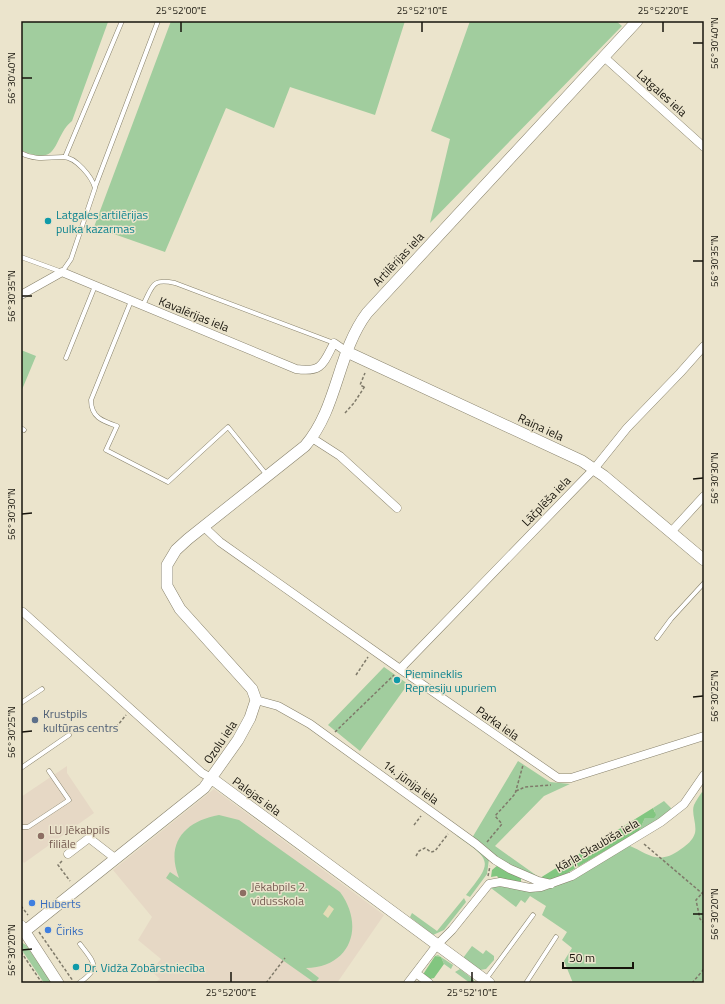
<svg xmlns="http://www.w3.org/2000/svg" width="725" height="1004" font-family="'Titillium Web',sans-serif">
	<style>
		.education { fill: #e6d8c5 }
		.green { fill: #a1cd9e }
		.forest { fill: #82c680 }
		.sand { fill: #e4dbb6 }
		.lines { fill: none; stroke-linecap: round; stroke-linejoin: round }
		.lane-casing { stroke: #87816b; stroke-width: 5 }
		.street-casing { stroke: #87816b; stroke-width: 9 }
		.secondary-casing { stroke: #87816b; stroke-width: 12 }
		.path { stroke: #7f7a6a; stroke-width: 1.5; stroke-dasharray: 3 2; stroke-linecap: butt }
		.lane { stroke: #fff; stroke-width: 4 }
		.street { stroke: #fff; stroke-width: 8 }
		.secondary { stroke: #fff; stroke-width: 11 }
		.ticks { fill: none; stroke: #17140c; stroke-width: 1.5 }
		.culture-dot { fill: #0f9aa8; stroke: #ebe4cc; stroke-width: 1.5 }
		.service-dot { fill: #5c6f8a; stroke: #ebe4cc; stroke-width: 1.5 }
		.education-dot { fill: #8d6e63; stroke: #ebe4cc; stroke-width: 1.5 }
		.shop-dot { fill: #3f7fe0; stroke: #ebe4cc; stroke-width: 1.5 }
		.labels { text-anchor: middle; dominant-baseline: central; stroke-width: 3; stroke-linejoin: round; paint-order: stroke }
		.street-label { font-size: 12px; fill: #17140c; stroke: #ebe4cc }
		.culture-label { font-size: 12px; fill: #0d838f; stroke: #ebe4cc; text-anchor: start }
		.service-label { font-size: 12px; fill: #4e5e75; stroke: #ebe4cc; text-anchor: start }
		.education-label { font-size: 12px; fill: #785e54; stroke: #ebe4cc; text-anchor: start }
		.shop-label { font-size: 12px; fill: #366cbe; stroke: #ebe4cc; text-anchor: start }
		.neatline { fill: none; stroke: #17140c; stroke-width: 1.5 }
		.ticks-label { font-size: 10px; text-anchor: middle; fill: #17140c }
	</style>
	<rect width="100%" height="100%" fill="#ebe4cc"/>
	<!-- education -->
	<path class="education" d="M 67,766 L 67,773 L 94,813 L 24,863 L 21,859 L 21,797 Z
		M 214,789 L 384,915 L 337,983 L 154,983 L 160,979 L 151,971 L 161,959 L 138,940 L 152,917 L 113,870 Z"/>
	<!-- green -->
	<path class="green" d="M 21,21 L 108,22 L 72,121 C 52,137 61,169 21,150 Z
		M 171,21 L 405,21 L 375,115 L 290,87 L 274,128 L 226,108 L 165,252 L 94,227 Z
		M 470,21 L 616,21 L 622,26 L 430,223 L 450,139 L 431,131 Z
		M 21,350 L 36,356 L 21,392 Z
		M 384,667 L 408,684 L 360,751 L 328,725 Z
		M 518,761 L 550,782 L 570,784 L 544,796 L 495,846 L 540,878 L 505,864 L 472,838 Z
		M 702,792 L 704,794 L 704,983 L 573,983 L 564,961 L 572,948 L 562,940 L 567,932 L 542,915 L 546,906 L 530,896 L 525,903 L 521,900 L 516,907 L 491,888 L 497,886 L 545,890 L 563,883 L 628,845 C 649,854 658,866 681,849 C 687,845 693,840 695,833 C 697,824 691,813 694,805 C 696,801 699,796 702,792 Z
		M 664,801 L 673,810 L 639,831 L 645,818 L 649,817 L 655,812 L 653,808 Z
		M 219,815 L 239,820 L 340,892 C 365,926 351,967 306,968 L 319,978 L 315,983 L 166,878 L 170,872 L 179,878 C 165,843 185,821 219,815 Z
		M 458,834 L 489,859 L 487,874 L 470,897 L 466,895 C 492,862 493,861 457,836 Z
		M 464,898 L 466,902 L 444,930 L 433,935 L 410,917 L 412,913 L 437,931 Z
		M 21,942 L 26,945 L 52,983 L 44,983 L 21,949 Z
		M 472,946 L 483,954 L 486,950 L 494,956 L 494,960 L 486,969 L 480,970 L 463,958 Z
		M 438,955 L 453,965 L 451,969 L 444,964 L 441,957 L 435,956 Z
		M 460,969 L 474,980 L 474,983 L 470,983 L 455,972 Z"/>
	<!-- forest -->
	<path class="forest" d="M 653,808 L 656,815 L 654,818 L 645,818 L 639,831 L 564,875 L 551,880 L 540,878 Z
		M 498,865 L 521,876 L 521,882 L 500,880 L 497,876 L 491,877 L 492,870 Z
		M 435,956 L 441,957 L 444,964 L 434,978 L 430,979 L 422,976 Z"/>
	<!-- sand -->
	<path class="sand" d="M 329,905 L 334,909 L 328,918 L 323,914 Z"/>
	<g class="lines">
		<!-- lane casing -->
		<g class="lane-casing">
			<path id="lane" d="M 21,153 C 36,161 48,157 63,157 C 76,157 92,177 95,188 L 71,259 L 62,272 L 21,257
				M 65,157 L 122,21
				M 95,187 L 158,21
				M 131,301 L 91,400 C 91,417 102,421 117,426 L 106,450 L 168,482 L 228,427 L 266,474
				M 143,305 C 153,286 151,278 175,283 L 334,343
				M 66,358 L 95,286
				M 21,428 L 24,430
				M 657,638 L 671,619 L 704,583
				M 21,703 L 42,689
				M 21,768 L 69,735
				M 21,827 L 28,827 L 69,800 L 49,771
				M 486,979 L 533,915
				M 79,983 C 102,967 94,963 80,944
				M 526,983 L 556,937"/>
		</g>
		<!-- street casing -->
		<g class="street-casing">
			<path id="street" d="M 604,57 L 704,147
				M 21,295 L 62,272 L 296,369 C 322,373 323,364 334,343 L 347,352
				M 312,438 L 340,456 L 397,508
				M 204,527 L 220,542 L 400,669 L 558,778 L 571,778 L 704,736
				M 671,532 L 704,496
				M 23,612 L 202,773 L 211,778
				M 400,669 L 594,469 L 627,428 L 680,373 L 704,346
				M 256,700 L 278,706 L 310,724 L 476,844 L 495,860 L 510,869 L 538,881 L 551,884
				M 68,854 L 89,838 L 116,859
				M 416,973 L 429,983
				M 408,983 L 437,945 L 452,930 L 489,884 L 500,882 L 530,888 L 541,887 L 572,876 L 661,822 L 684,804 L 704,775"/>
		</g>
		<!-- secondary casing -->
		<g class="secondary-casing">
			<path id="secondary" d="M 347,352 L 582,461 L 604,476 L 704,560
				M 211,778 L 489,983
				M 21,926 L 58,983
				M 25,931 L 204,788 L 238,740 L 250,718 L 256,700 L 252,689 L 180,609 L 167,586 L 167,565 L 176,550 L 188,539 L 305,446 C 338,408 337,353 367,313 L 637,21"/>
		</g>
		<!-- path -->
		<path class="path" d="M 364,387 L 360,385 L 365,373
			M 345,413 L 354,403 L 365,386
			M 356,675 L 368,657
			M 113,731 L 126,715
			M 335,732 L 394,675
			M 516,791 L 525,787 L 551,785
			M 414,825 L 421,816
			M 487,842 L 502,824 L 495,816 L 515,794 L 523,765
			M 644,844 L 704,895
			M 416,856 L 419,851 L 425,848 L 431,852 L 435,851 L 448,834
			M 62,861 L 58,865 L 70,881
			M 488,876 L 490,866
			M 704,891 L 696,900 L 700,919 L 704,923
			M 21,906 L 28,915
			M 39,932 L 73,981
			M 21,952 L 42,983
			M 266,983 L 285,958
			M 692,983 L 704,969"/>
		<!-- lane -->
		<use href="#lane" class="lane"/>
		<!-- street -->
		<use href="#street" class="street"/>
		<!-- secondary -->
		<use href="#secondary" class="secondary"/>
	</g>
	<!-- ticks -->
	<path class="ticks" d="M 181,22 L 181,32M 422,22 L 422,32M 663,22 L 663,32M 693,43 L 703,43M 22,78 L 32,78M 693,261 L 703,261M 22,296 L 32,296M 693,479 L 703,478M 22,514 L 32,513M 693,697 L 703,696M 22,732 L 32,731M 693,914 L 703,914M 22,950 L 32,949M 231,972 L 231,982M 472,972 L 472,982"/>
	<!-- markers -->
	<g class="culture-dot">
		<circle cx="48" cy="221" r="4"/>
		<circle cx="397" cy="680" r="4"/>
		<circle cx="76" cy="967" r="4"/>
	</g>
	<circle class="service-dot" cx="35" cy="720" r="4"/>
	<g class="education-dot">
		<circle cx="41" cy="836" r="4"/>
		<circle cx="243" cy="893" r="4"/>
	</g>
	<g class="shop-dot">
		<circle cx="32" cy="903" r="4"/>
		<circle cx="48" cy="930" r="4"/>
	</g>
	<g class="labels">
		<!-- street labels -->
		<g class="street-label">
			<text transform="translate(662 93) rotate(42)">Latgales iela</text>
			<text transform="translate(398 259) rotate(-47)">Artilērijas iela</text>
			<text transform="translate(194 314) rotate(22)">Kavalērijas iela</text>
			<text transform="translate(541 427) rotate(25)">Raiņa iela</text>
			<text transform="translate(546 501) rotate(-46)">Lāčplēša iela</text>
			<text transform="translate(498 723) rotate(35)">Parka iela</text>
			<text transform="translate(220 742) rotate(-56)">Ozolu iela</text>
			<text transform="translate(411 782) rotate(36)">14. jūnija iela</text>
			<text transform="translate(257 796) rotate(36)">Palejas iela</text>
			<text transform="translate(597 845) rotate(-30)">Kārļa Skaubīša iela</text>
		</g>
		<!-- culture labels -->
		<g class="culture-label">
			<text x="56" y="214">Latgales artilērijas<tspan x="56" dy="14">pulka kazarmas</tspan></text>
			<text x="405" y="673">Piemineklis<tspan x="405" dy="14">Represiju upuriem</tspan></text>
			<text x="84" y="967">Dr. Vidža Zobārstniecība</text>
		</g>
		<!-- service labels -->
		<g class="service-label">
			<text x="43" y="713">Krustpils<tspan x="43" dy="14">kultūras centrs</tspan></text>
		</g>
		<!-- education labels -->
		<g class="education-label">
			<text x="49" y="829">LU Jēkabpils<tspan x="49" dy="14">filiāle</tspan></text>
			<text x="251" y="886">Jēkabpils 2.<tspan x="251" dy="14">vidusskola</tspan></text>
		</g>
		<!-- shop labels -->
		<g class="shop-label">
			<text x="40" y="903">Huberts</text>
			<text x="56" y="930">Čiriks</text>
		</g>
	</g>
	<!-- border -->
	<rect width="725" height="1004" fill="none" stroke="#ebe4cc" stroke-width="44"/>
	<!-- scale -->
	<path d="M563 962v6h70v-6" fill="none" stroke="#17140c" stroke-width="2"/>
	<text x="569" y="962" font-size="12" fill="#17140c" stroke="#ebe4cc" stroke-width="3" paint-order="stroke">50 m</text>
	<rect x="22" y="22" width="681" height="960" class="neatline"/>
	<g class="ticks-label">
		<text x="181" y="14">25°52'00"E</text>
		<text x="422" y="14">25°52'10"E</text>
		<text x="663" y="14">25°52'20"E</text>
		<text transform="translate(714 43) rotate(-90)" y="4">56°30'40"N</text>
		<text transform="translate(11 78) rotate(-90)" y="4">56°30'40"N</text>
		<text transform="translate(714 261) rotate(-90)" y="4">56°30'35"N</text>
		<text transform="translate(11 296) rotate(-90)" y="4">56°30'35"N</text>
		<text transform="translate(714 478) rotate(-90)" y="4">56°30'30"N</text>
		<text transform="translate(11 514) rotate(-90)" y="4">56°30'30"N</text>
		<text transform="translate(714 696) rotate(-90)" y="4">56°30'25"N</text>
		<text transform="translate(11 732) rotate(-90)" y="4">56°30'25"N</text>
		<text transform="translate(714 914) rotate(-90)" y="4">56°30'20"N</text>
		<text transform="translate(11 950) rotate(-90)" y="4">56°30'20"N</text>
		<text x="231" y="996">25°52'00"E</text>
		<text x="472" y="996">25°52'10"E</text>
	</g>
</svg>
